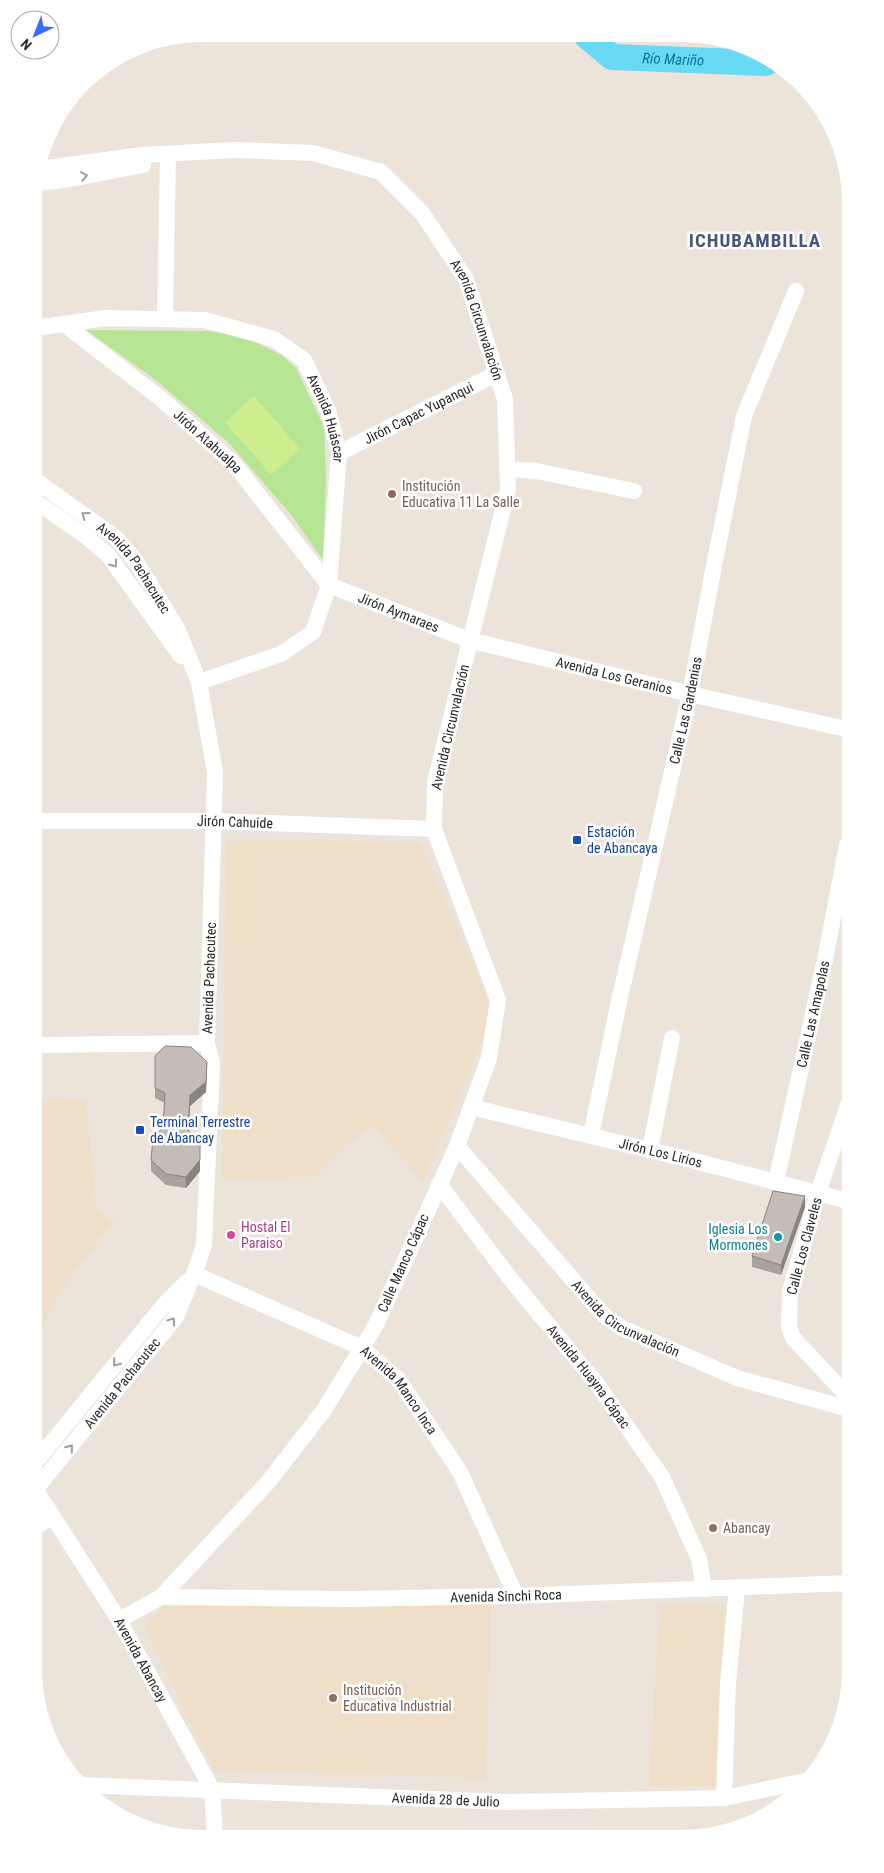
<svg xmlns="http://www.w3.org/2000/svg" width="884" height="1873" font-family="'Roboto Condensed',sans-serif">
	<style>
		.education { fill: #efdfc9 }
		.green { fill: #b6e594 }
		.pitch { fill: #cded8f }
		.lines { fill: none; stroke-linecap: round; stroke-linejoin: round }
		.river { stroke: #69daf3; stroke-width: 26 }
		.minor { stroke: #fff; stroke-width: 16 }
		.wall { fill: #a9a39d }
		.shaded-wall { fill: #898480 }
		.building { fill: #c4bdb7; stroke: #898480 }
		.oneway { stroke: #9f9f9f }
		.education-dot { fill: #8d6e63; stroke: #fff; stroke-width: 2 }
		.transit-dot { fill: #1a4fb4; stroke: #fff; stroke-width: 2 }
		.hotel-dot { fill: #d1479c; stroke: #fff; stroke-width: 2 }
		.culture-dot { fill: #0f9aa8; stroke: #fff; stroke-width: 2 }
		.labels { text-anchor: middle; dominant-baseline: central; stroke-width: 5; stroke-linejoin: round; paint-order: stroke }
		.street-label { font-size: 14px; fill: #292929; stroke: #fff }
		.education-label { font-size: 14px; fill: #785e54; stroke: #fff; text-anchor: start }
		.transit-label { font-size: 14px; fill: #164399; stroke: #fff; text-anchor: start }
		.hotel-label { font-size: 14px; fill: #b23c85; stroke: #fff; text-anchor: start }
		.culture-label { font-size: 14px; fill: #0d838f; stroke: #fff; text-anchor: end }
		.water-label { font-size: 15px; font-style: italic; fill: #08779f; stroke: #fff }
		.district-label { font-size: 19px; font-weight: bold; letter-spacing: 1px; fill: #48557c; stroke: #fff }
	</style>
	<rect width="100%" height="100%" fill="#ece3da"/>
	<!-- education -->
	<path class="education" d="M 226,839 L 420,843 L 494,1014 L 423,1181 L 371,1125 L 337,1154 L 317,1176 L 222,1180 Z
		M 37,1099 L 86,1100 L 96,1208 L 113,1222 L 59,1292 L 43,1324 L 38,1329 Z
		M 491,1604 L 486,1778 L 213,1769 L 145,1627 L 163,1606 Z
		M 660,1605 L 725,1607 L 715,1786 L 649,1785 Z"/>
	<!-- green -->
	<path class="green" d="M 86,330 L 207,331 L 244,336 L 283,356 L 296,368 L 324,427 L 326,478 L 323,560 L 292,516 L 230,444 L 156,380 Z"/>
	<!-- pitch -->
	<path class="pitch" d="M 254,396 L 300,449 L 271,475 L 225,422 Z"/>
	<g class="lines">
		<!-- river -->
		<path class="river" id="s1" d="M 587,36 L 612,57 L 766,63"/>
		<!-- minor -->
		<g class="minor">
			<path id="s2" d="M 40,169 L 142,155 L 234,150 L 313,153 L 381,172 L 422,213 L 466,279 L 505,399 L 508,489 L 435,782 L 434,829 L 498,1000 L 489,1058 L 457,1146 L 376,1325 L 324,1410 L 269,1481 L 161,1597 L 119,1620"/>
			<path d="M 36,183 L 65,180 L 143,165"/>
			<path d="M 165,319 L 168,154"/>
			<path id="s3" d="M 64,324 L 160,398 L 234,464 L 329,585 L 469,640 L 690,694 L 846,729"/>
			<path id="s4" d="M 35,328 L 105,318 L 205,320 L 274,339 L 304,360 L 328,410 L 339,453 L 329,585 L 313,632 L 281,654 L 199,682"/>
			<path id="s5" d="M 339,453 L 496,374"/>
			<path d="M 507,469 L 536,471 L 634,491"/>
			<path id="s6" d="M 35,480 L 116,538 L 135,560 L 177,628 L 199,682 L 215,772 L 207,1043 L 212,1063 L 204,1245 L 194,1274 L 176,1317 L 39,1485"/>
			<path d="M 35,501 L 87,537 L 108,555 L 181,656"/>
			<path id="s7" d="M 36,821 L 214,821 L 434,829"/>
			<path d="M 37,1045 L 207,1043"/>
			<path d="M 848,1105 L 818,1193 L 790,1291 L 789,1327 L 793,1338 L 843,1391 L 849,1400"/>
			<path id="s8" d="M 471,1107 L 687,1159 L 848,1201"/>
			<path id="s9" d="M 591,1135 L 620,997 L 690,694 L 713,571 L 744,416 L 796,291"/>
			<path id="s10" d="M 457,1146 L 592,1302 L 606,1317 L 622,1328 L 737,1378 L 849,1409"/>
			<path d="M 650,1150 L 672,1038"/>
			<path id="s11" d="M 776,1182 L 826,955 L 847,845"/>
			<path id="s12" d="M 439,1184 L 509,1277 L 597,1384 L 662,1477 L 699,1559 L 704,1589"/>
			<path id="s13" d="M 194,1274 L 362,1348 L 398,1379 L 460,1472 L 516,1596"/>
			<path d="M 39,1458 L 163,1306 L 188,1281"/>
			<path id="s14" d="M 39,1495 L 119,1620 L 212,1789 L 215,1836"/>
			<path d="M 39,1525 L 52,1516"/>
			<path id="s15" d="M 161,1597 L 350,1599 L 516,1596 L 850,1583"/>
			<path id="s16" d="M 80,1785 L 506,1802 L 724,1798 L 810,1780"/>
			<path d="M 724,1798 L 728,1684 L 737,1588"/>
		</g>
	</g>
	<!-- wall -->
	<path class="wall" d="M 155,1056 L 207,1073 L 206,1092 L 190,1106 L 189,1131 L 200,1171 L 186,1188 L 166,1185 L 151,1171 L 151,1160 L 163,1127 L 165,1103 L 155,1098 Z
		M 805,1207 L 781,1275 L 752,1267 L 752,1256 Z"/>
	<!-- shaded-wall -->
	<path class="shaded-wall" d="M 207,1062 L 206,1092 L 190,1106 L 188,1141 L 190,1095 Z
		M 200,1142 L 200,1171 L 186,1188 L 186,1177 Z
		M 805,1196 L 805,1207 L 781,1275 L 781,1265 Z"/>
	<!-- building -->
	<path class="building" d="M 165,1046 L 191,1047 L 207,1062 L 206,1082 L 190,1095 L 188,1130 L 200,1142 L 200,1160 L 186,1177 L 166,1174 L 151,1160 L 153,1139 L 163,1127 L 165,1093 L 155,1088 L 155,1056 Z
		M 773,1191 L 805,1196 L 781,1265 L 752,1256 Z"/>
	<!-- one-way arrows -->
	<defs><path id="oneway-chevron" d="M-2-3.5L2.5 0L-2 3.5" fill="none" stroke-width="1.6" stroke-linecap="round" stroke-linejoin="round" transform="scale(1.25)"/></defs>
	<g class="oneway">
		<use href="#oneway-chevron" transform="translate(84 176) rotate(-11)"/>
		<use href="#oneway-chevron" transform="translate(85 515) rotate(-144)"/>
		<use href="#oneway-chevron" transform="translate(114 564) rotate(54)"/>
		<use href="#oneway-chevron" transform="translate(172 1321) rotate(-53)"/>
		<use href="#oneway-chevron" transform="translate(116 1363) rotate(129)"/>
		<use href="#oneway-chevron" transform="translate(70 1448) rotate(-51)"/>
	</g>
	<!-- markers -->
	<g class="education-dot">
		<circle cx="392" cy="494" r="5"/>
		<circle cx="713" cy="1528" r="5"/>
		<circle cx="333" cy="1698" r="5"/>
	</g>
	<g class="transit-dot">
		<rect x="572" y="835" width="10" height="10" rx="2.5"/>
		<rect x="135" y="1125" width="10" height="10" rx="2.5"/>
	</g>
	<circle class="hotel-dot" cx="231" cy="1235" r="5"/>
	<circle class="culture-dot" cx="778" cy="1237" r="5"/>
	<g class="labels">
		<!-- street labels -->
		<g class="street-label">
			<text stroke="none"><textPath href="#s2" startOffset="524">Avenida Circunvalación</textPath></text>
			<text stroke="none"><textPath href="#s5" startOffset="89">Jirón Capac Yupanqui</textPath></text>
			<text stroke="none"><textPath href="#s4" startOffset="342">Avenida Huáscar</textPath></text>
			<text stroke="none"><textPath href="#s3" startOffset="186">Jirón Atahualpa</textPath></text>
			<text stroke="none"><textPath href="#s6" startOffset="134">Avenida Pachacutec</textPath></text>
			<text stroke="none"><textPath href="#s3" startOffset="449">Jirón Aymaraes</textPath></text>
			<text stroke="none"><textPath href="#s3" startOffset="674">Avenida Los Geranios</textPath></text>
			<text stroke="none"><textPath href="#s9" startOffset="435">Calle Las Gardenias</textPath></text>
			<text transform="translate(450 727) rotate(-77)">Avenida Circunvalación</text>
			<text stroke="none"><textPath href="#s7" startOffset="199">Jirón Cahuide</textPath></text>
			<text transform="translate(209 978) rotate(-88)">Avenida Pachacutec</text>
			<text stroke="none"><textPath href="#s11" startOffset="172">Calle Las Amapolas</textPath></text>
			<text stroke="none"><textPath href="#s8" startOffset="195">Jirón Los Lirios</textPath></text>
			<text transform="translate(804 1246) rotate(-75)">Calle Los Claveles</text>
			<text transform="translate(403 1263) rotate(-66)">Calle Manco Cápac</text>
			<text stroke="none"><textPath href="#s10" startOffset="244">Avenida Circunvalación</textPath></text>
			<text stroke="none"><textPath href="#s12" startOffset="244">Avenida Huayna Cápac</textPath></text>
			<text transform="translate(122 1383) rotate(-51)">Avenida Pachacutec</text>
			<text stroke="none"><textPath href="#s13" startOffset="240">Avenida Manco Inca</textPath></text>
			<text stroke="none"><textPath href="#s15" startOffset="345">Avenida Sinchi Roca</textPath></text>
			<text stroke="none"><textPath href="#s14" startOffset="194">Avenida Abancay</textPath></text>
			<text stroke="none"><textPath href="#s16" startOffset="366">Avenida 28 de Julio</textPath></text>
		</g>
		<!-- education labels -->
		<g class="education-label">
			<text x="402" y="486">Institución<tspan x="402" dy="16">Educativa 11 La Salle</tspan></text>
			<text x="723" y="1528">Abancay</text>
			<text x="343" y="1690">Institución<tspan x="343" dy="16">Educativa Industrial</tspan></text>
		</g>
		<!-- transit labels -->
		<g class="transit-label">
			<text x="587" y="832">Estación<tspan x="587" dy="16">de Abancaya</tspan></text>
			<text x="150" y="1122">Terminal Terrestre<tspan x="150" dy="16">de Abancay</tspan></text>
		</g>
		<!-- hotel labels -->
		<g class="hotel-label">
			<text x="241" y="1227">Hostal El<tspan x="241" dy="16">Paraiso</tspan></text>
		</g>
		<!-- culture labels -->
		<g class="culture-label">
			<text x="768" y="1229">Iglesia Los<tspan x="768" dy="16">Mormones</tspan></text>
		</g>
		<!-- water labels -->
		<g class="water-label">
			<text stroke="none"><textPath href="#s1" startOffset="94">Río Mariño</textPath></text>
		</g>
		<!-- district labels -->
		<g class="district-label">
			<text x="755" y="240">ICHUBAMBILLA</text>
		</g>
	</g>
	<!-- crop -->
	<path d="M0 0H884V1873H0ZM202 42H682A160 160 0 0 1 842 202V1670A160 160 0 0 1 682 1830H202A160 160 0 0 1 42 1670V202A160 160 0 0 1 202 42Z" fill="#fff" fill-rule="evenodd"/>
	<!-- north arrow -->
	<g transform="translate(35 35) rotate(223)"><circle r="24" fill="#ffffff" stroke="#a9a9a9"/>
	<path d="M0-4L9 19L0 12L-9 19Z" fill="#356bff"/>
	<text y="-8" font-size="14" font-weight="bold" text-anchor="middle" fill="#292929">N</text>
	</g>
</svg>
